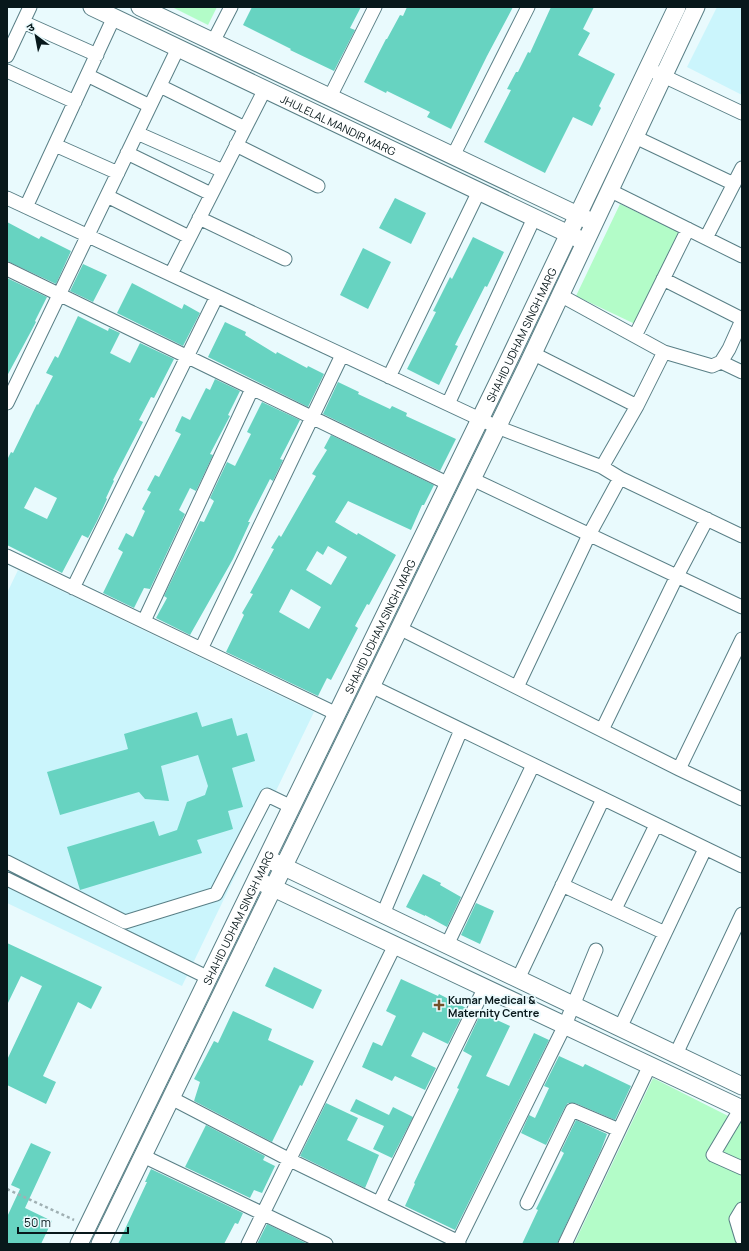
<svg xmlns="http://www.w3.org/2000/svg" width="749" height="1251" font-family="Manrope,'Noto Sans Devanagari',sans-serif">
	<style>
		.built { fill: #cbf5fc }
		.green { fill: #b3fcc8 }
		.building { fill: #67d3c1; fill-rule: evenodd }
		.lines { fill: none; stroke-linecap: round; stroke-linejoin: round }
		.minor-casing { stroke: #597f86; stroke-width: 15 }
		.tertiary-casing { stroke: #597f86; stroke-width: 19 }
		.path { stroke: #a0b0b3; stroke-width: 2.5; stroke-dasharray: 3 3; stroke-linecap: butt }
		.minor { stroke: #fff; stroke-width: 13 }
		.tertiary { stroke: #fff; stroke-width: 17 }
		.poi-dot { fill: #735129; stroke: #e9fafd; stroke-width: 1.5 }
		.labels { text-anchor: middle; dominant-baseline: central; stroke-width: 3.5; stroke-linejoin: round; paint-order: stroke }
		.street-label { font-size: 11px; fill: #08181b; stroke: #e9fafd }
		.poi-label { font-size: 11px; font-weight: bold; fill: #08181b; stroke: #e9fafd; text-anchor: start }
	</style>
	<rect width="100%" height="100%" fill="#e9fafd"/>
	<!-- built -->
	<path class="built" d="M 717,7 L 742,7 L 742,95 L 687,67 Z
		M 18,570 L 314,712 L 182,986 L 7,903 L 7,593 Z"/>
	<!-- green -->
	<path class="green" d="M 172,7 L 217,7 L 208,25 Z
		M 620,204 L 679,232 L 635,324 L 576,296 Z
		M 653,1078 L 742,1123 L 742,1244 L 574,1244 Z"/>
	<!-- building -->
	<path class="building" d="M 252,7 L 361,7 L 350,28 L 355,30 L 334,71 L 290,50 L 291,49 L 243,25 Z
		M 407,7 L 513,7 L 487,56 L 451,129 L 427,117 L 430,112 L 387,91 L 386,93 L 364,82 L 386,39 L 387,39 L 400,15 L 403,16 Z
		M 551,7 L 594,7 L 583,29 L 590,33 L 578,55 L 615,74 L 599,106 L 601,108 L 592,126 L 573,117 L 545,173 L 484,142 L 511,90 L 507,89 L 516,72 L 518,72 L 528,52 L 530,53 Z
		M 395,198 L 426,213 L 411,244 L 379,228 Z
		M 7,222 L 39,239 L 41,236 L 71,251 L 56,284 L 7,261 Z
		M 473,237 L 504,252 L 487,287 L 485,286 L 455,345 L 458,346 L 439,385 L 407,369 L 436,312 L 433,311 L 450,277 L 452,279 Z
		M 363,248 L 391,262 L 368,309 L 340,295 Z
		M 83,264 L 107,275 L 93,302 L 70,291 Z
		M 7,278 L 47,297 L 35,321 L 36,322 L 7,376 Z
		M 132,283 L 182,309 L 184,304 L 200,313 L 183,346 L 117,313 Z
		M 78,316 L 108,331 L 109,328 L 120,333 L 110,353 L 130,363 L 140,343 L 174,359 L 154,398 L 151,397 L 139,420 L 143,422 L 113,480 L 114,481 L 106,498 L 107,499 L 97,521 L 88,538 L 82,535 L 62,573 L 7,545 L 7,460 L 11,452 L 13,453 L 37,404 L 38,405 L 53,376 L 46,373 L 55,356 L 58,358 ZM 35,487 L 57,498 L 47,519 L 24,508 Z
		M 225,322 L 246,332 L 245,335 L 276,354 L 277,352 L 307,368 L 308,366 L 324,374 L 308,407 L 208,357 Z
		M 215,379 L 240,391 L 228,415 L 230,416 L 210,454 L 213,455 L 196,491 L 190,488 L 179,510 L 185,514 L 150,589 L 144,588 L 134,608 L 103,593 L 123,552 L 118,549 L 126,533 L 133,537 L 145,511 L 142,509 L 151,492 L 147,490 L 155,475 L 159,477 L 181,434 L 175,431 L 182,416 L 190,420 L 206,388 L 210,390 Z
		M 338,382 L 359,392 L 358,394 L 390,409 L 392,406 L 407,413 L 406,416 L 456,439 L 440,471 L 323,414 Z
		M 262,402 L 300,420 L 280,459 L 283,460 L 273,481 L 270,479 L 248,522 L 250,522 L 233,559 L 190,635 L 156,618 L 167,598 L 164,596 L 200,521 L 204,522 L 214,501 L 210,498 L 227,462 L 235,466 L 251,434 L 247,432 Z
		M 331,435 L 434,485 L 424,505 L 422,505 L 411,530 L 348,501 L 335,522 L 357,535 L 358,533 L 396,555 L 369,605 L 367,604 L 355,626 L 358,628 L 331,680 L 327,678 L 318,696 L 226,652 L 244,615 L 242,613 L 253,594 L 250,593 L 274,549 L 271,548 L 279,535 L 281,537 L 316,476 L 312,474 L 327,450 L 324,448 ZM 328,546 L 347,557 L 331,585 L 306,570 L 317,551 L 323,555 ZM 291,589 L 321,607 L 309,629 L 279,612 Z
		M 197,712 L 202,727 L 232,718 L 237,736 L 247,733 L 255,761 L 232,768 L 243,807 L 228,811 L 233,829 L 197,840 L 202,853 L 80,890 L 67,847 L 154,821 L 159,836 L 177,830 L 187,802 L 205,795 L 208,786 L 198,755 L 161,766 L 169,801 L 145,799 L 139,792 L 60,815 L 47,772 L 128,749 L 124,734 Z
		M 423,874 L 441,883 L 440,885 L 461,897 L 447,927 L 425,915 L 425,916 L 406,907 Z
		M 476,903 L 494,911 L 480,944 L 461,935 Z
		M 7,943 L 102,987 L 91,1009 L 78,1002 L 43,1076 L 56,1082 L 46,1104 L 7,1085 L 7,1060 L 42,986 L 21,976 L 7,1005 Z
		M 274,967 L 322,990 L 313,1009 L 265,986 Z
		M 401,979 L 438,996 L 439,994 L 466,1008 L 448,1044 L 423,1032 L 411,1056 L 436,1068 L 425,1090 L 395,1076 L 392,1081 L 362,1067 L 373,1042 L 382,1046 L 396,1016 L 386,1011 Z
		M 233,1011 L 272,1029 L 268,1040 L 314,1061 L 302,1086 L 300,1085 L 272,1142 L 194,1101 L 200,1082 L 194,1079 L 214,1041 L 218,1043 Z
		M 480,1015 L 485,1017 L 486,1015 L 510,1026 L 486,1076 L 509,1086 L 534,1033 L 549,1040 L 455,1230 L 405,1206 L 415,1184 L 414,1183 L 459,1089 L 457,1088 L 472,1056 L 463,1051 Z
		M 559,1056 L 583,1067 L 585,1064 L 631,1086 L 615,1120 L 575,1103 L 568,1103 L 565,1107 L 546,1145 L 521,1133 L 529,1115 L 535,1118 L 549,1088 L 544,1086 Z
		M 356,1099 L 389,1115 L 393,1107 L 413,1117 L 392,1158 L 373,1149 L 384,1126 L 350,1111 Z
		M 326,1103 L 358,1118 L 347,1140 L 379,1155 L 365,1188 L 300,1156 Z
		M 576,1120 L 607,1134 L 601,1150 L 557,1244 L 522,1244 L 538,1210 L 536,1209 L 564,1153 L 561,1151 Z
		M 206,1125 L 265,1156 L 263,1160 L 275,1166 L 262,1193 L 254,1190 L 250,1198 L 185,1167 Z
		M 31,1143 L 51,1152 L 25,1208 L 52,1221 L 41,1244 L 7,1244 L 7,1217 L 20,1189 L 11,1185 Z
		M 151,1169 L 243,1213 L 238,1224 L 235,1223 L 224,1244 L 118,1244 L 147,1182 L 145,1182 Z
		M 267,1224 L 308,1244 L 257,1244 Z"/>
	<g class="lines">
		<!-- minor casing -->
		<g class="minor-casing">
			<path id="minor" d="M 23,22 L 97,55
				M 213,42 L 231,7
				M 7,56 L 30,7
				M 7,71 L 75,102
				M 655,72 L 742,113
				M 87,75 L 150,106
				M 160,86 L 245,128
				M 330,97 L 375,7
				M 137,133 L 223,171
				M 635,137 L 734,184
				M 55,145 L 118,173
				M 236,145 L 318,186
				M 127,153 L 211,194
				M 453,156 L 528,7
				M 609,190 L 742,256
				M 107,196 L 189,237
				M 7,198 L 497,427 L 602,467 L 620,478 L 742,536
				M 26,207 L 114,17
				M 199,218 L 285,259
				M 706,238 L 742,168
				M 7,269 L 449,484
				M 171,274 L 265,89
				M 663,279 L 742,319
				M 560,295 L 664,352 L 712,366 L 721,362 L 729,349 L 742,320
				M 635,336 L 688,229
				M 532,353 L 637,406
				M 721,362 L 742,372
				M 389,377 L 479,191
				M 7,403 L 178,48
				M 448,404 L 534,218
				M 602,467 L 637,406 L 664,352
				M 472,479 L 742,607
				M 7,556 L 337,714
				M 73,588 L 217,296
				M 144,621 L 252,389
				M 399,628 L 679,769 L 742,799
				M 201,649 L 342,355
				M 371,686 L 742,866
				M 517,687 L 589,535 L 620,478
				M 602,730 L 677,576 L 707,519
				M 679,769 L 742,639
				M 7,862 L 125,922 L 216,894 L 267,795 L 292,807
				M 7,879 L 209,978
				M 562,885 L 665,933
				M 615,909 L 656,825
				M 383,914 L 461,730
				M 447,945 L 533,765
				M 518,979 L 603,799
				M 620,1028 L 705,849
				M 676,1054 L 742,914
				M 171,1098 L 290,1160 L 459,1242
				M 741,1108 L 713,1155 L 742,1168
				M 143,1156 L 326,1244
				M 379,1203 L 485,987
				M 527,1203 L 572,1110 L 619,1130
				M 742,1209 L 736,1219 L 742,1239
				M 248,1244 L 395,945
				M 457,1244 L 565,1025 L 596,950
				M 565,1244 L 650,1065"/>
		</g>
		<!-- tertiary casing -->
		<g class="tertiary-casing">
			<g id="tertiary">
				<path id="s1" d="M 92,7 L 579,239"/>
				<path d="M 140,7 L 588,220"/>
				<path d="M 274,862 L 742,1086"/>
				<path d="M 263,883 L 742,1109"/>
				<path id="s2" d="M 79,1244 L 504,370 L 677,7"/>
				<path d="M 100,1244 L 528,364 L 696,7"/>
			</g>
		</g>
		<!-- path -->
		<path class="path" d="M 7,1189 L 74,1220"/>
		<!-- minor -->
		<use href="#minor" class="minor"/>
		<!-- tertiary -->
		<use href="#tertiary" class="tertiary"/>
	</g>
	<!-- markers -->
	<path class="poi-dot" d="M437 999h4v4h4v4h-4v4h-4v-4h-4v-4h4z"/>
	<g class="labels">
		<!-- street labels -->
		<g class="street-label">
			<text stroke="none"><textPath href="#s1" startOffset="273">JHULELAL MANDIR MARG</textPath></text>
			<text stroke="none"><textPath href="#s2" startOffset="1011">SHAHID UDHAM SINGH MARG</textPath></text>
			<text stroke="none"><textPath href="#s2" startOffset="687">SHAHID UDHAM SINGH MARG</textPath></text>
			<text stroke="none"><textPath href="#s2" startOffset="363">SHAHID UDHAM SINGH MARG</textPath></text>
		</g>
		<!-- poi labels -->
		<g class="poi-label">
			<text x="448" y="999">Kumar Medical &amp;<tspan x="448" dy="13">Maternity Centre</tspan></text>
		</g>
	</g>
	<!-- border -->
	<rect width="749" height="1251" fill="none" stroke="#08181b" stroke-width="16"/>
	<!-- north arrow -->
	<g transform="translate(36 36) rotate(328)" stroke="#e9fafd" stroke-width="3" paint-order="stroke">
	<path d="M0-3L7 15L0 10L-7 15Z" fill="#08181b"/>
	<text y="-6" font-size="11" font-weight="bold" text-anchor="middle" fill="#08181b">उ</text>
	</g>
	<!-- scale -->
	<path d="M18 1227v6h110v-6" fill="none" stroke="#08181b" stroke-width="2"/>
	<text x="24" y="1227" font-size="12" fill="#08181b" stroke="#e9fafd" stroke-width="3" paint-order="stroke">50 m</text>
</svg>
